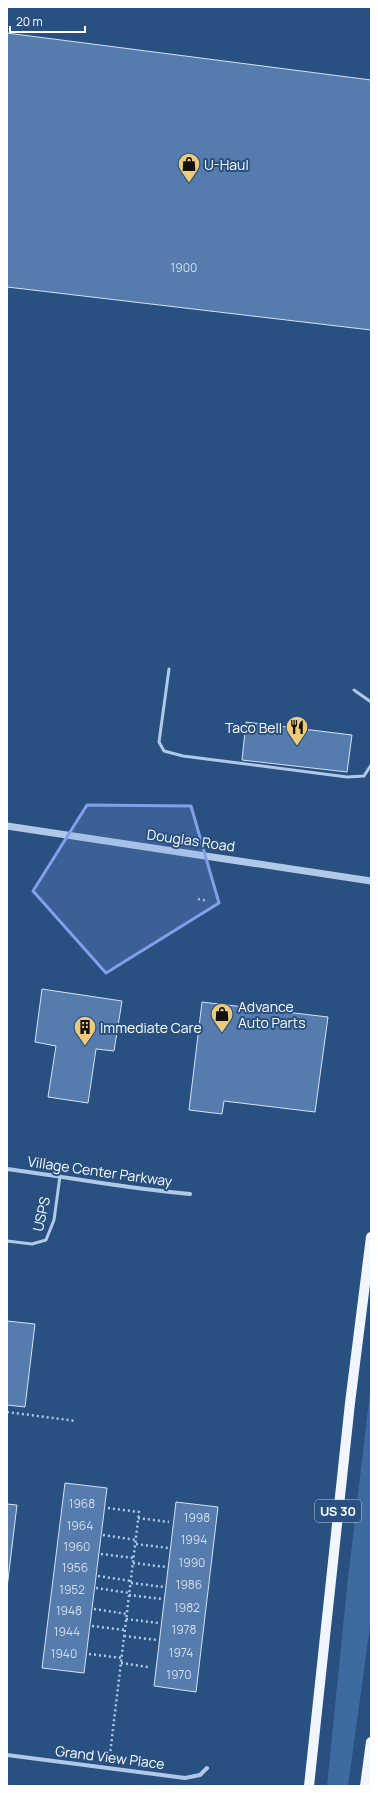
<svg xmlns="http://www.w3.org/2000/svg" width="378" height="1793" font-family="Manrope,sans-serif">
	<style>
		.green { fill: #3d6a9f }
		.building { fill: #557cac; stroke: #d4e3f5 }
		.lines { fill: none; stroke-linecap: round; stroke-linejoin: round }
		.path { stroke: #b1c9e6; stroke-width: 2.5; stroke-dasharray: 2 3; stroke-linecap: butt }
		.service { stroke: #b1c9e6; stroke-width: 3 }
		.minor { stroke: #b1c9e6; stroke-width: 4 }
		.tertiary { stroke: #b1c9e6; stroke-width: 7 }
		.primary { stroke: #f1f6fd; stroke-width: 10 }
		.marked { fill: #839eea; fill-opacity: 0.2; stroke: #839eea; stroke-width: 3; stroke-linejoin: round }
		.labels { text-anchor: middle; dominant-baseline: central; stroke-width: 4; stroke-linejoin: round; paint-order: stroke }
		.number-label { font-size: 12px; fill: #d4deea }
		.shield { fill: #285081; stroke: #becad9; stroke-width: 1 }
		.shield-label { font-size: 13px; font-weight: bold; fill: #fff }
		.poi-label { font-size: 14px; fill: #fff; stroke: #285081; text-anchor: start }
		.street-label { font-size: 14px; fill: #fff; stroke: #285081 }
	</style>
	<rect width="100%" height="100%" fill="#285081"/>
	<!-- green -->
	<path class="green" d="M 371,1384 L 371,1619 L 348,1786 L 327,1786 L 347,1587 Z"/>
	<!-- building -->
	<path class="building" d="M 7,33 L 371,80 L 371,330 L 7,287 Z
		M 246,722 L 352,735 L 347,772 L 242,760 Z
		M 42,989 L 122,1001 L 114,1051 L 96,1049 L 88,1103 L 48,1097 L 56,1046 L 35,1042 Z
		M 202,1002 L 328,1017 L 315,1112 L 224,1101 L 222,1114 L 189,1110 Z
		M 7,1321 L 35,1324 L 25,1407 L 7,1405 Z
		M 65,1483 L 107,1488 L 84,1673 L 42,1668 Z
		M 176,1502 L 218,1507 L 196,1692 L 154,1686 Z
		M 7,1504 L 17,1505 L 7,1588 Z"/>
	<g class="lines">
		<!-- path -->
		<path class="path" d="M 198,899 L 208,901
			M 7,1412 L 76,1421
			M 108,1508 L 139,1512 L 110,1754
			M 138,1518 L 169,1522
			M 103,1535 L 136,1540
			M 136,1544 L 168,1548
			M 101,1554 L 134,1558
			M 133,1563 L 166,1567
			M 98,1576 L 131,1581
			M 131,1583 L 164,1587
			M 96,1588 L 130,1593
			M 129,1595 L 162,1599
			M 94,1609 L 127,1614
			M 126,1619 L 158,1623
			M 92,1626 L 125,1630
			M 124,1636 L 157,1640
			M 89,1654 L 122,1658
			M 121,1663 L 148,1667"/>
		<!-- service -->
		<path class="service" d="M 169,669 L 159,742 L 164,751 L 183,756 L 347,777 L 364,776 L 371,765
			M 354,690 L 371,702
			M 7,1241 L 32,1244 L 46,1240 L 54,1220 L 60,1176"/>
		<!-- minor -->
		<path class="minor" d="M 7,1169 C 68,1177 129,1189 190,1194
			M 7,1755 L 185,1778 L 200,1775 L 207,1768"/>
		<!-- tertiary -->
		<path class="tertiary" d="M 7,826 L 371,881"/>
		<!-- primary -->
		<path class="primary" d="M 309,1786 L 350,1403 L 371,1237
			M 365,1786 L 371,1742"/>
	</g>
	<!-- marked area -->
	<path class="marked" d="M 87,805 L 191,806 L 219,903 L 106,973 L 33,891 Z"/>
	<!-- icons -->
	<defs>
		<g id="shop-pin" transform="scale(1.15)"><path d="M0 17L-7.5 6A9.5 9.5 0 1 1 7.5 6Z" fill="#edca77" stroke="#285081"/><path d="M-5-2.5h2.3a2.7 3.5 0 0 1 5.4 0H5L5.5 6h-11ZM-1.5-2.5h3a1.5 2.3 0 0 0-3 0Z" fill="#111"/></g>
		<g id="restaurant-pin" transform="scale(1.15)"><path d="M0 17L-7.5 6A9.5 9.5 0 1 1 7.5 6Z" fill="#edca77" stroke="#285081"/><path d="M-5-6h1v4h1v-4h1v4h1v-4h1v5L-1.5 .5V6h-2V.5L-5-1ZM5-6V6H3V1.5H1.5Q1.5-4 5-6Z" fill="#111"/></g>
		<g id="building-pin" transform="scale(1.15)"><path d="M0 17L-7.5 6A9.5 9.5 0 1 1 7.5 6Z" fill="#edca77" stroke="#285081"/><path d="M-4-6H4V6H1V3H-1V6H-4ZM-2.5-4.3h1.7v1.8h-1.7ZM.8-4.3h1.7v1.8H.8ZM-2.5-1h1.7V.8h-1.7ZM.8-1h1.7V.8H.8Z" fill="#111"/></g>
	</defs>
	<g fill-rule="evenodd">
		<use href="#shop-pin" x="189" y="164"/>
		<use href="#restaurant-pin" x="297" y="727"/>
		<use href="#shop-pin" x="222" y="1014"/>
		<use href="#building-pin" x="85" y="1027"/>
	</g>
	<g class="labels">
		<!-- number labels -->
		<g class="number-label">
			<text x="184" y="267">1900</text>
			<text x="82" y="1503">1968</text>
			<text x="197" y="1517">1998</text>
			<text x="80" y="1525">1964</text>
			<text x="194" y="1539">1994</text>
			<text x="77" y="1546">1960</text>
			<text x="192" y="1562">1990</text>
			<text x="75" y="1567">1956</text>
			<text x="189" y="1584">1986</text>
			<text x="72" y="1589">1952</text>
			<text x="187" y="1607">1982</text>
			<text x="69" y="1610">1948</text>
			<text x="184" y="1629">1978</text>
			<text x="67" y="1631">1944</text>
			<text x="181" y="1652">1974</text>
			<text x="64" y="1653">1940</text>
			<text x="179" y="1674">1970</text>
		</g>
		<!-- shield labels -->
		<rect class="shield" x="315" y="1500" width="46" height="22" rx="3"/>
		<g class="shield-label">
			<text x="338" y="1511">US 30</text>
		</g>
		<!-- poi labels -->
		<g class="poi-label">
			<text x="204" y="164">U-Haul</text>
			<text x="282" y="727" text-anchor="end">Taco Bell</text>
			<text x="238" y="1006">Advance<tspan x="238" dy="16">Auto Parts</tspan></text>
			<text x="100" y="1027">Immediate Care</text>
		</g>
		<!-- street labels -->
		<g class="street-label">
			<text transform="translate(191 840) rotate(8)">Douglas Road</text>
			<text transform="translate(100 1171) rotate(8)">Village Center Parkway</text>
			<text transform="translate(41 1214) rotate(-77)">USPS</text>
			<text transform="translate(110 1757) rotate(7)">Grand View Place</text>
		</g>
	</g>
	<!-- border -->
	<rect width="378" height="1793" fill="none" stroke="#ffffff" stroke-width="16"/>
	<!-- scale -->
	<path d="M10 26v6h75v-6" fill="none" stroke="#ffffff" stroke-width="2"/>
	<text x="16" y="26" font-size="12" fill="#ffffff" stroke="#285081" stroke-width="3" paint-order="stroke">20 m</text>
</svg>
